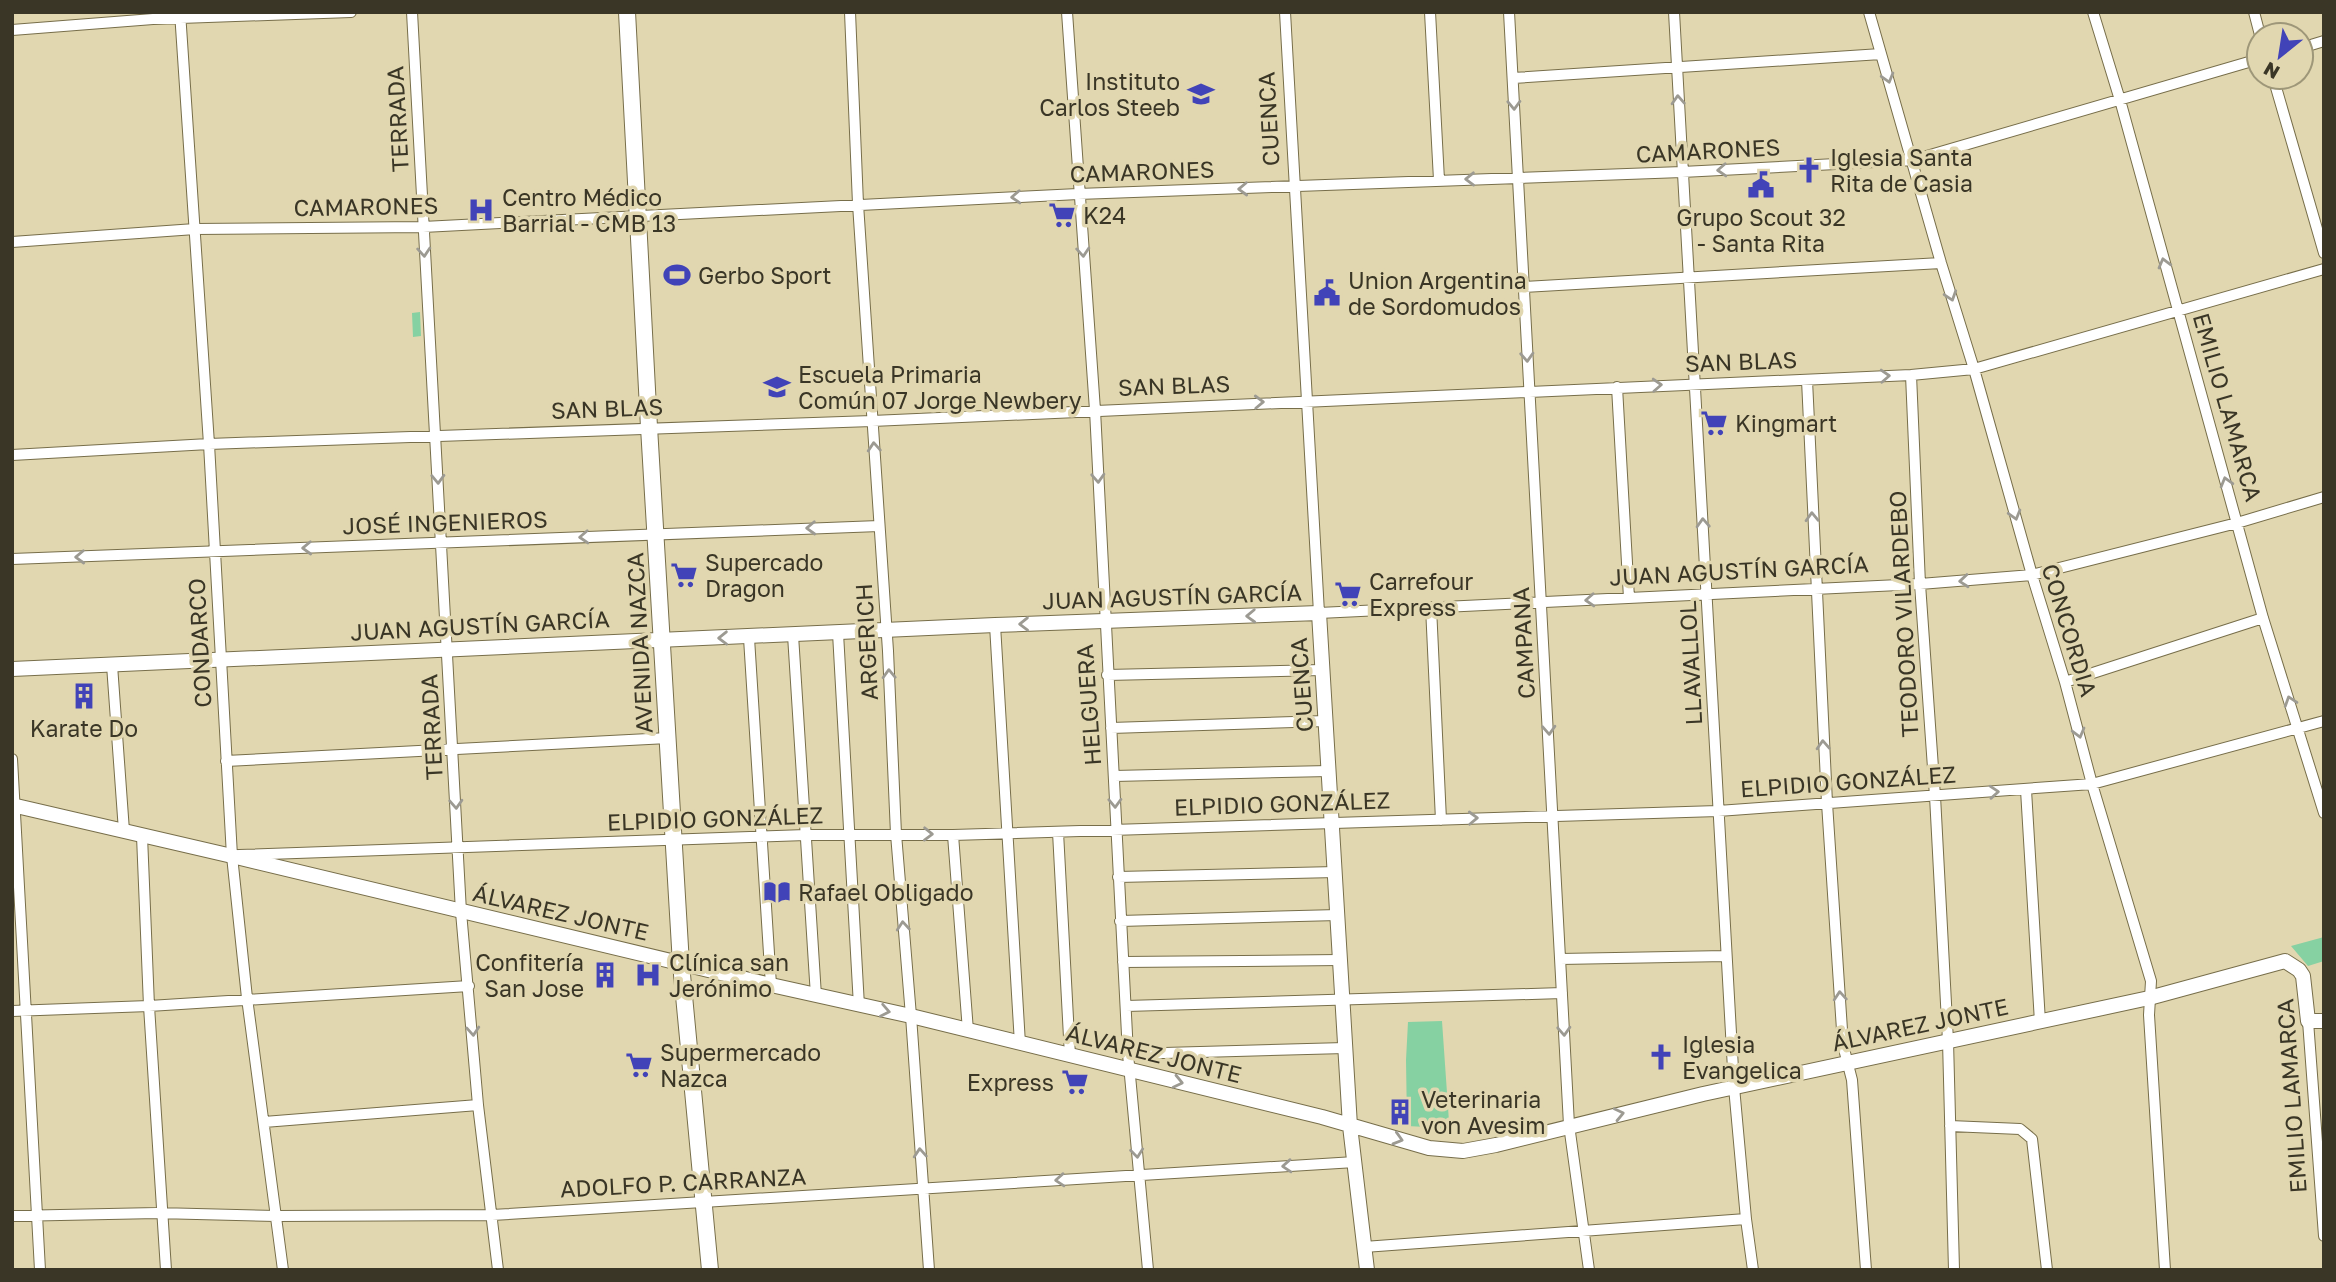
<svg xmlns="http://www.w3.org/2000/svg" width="2336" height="1282" font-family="'Golos Text',sans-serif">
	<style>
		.green { fill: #86d1a2 }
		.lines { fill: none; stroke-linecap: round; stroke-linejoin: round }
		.minor-casing { stroke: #776e4a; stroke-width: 12 }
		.tertiary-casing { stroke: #776e4a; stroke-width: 16 }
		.secondary-casing { stroke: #776e4a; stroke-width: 18 }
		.minor { stroke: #fff; stroke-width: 10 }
		.tertiary { stroke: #fff; stroke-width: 14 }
		.secondary { stroke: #fff; stroke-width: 16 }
		.oneway { stroke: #9c9a92 }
		.labels { text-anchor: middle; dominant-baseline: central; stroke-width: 7; stroke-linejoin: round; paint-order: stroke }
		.poi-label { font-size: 23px; fill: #3a3626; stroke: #e1d7b0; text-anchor: start }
		.street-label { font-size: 23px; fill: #3a3626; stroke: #e1d7b0 }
	</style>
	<rect width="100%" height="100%" fill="#e1d7b0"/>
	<!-- green -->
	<path class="green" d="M 420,312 L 421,336 L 413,337 L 412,313 Z
		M 2324,937 L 2324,961 L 2308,966 L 2291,946 Z
		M 1442,1021 L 1450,1136 L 1447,1136 L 1426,1127 L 1407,1126 L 1407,1124 L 1406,1060 L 1408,1022 Z"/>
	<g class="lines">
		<!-- minor casing -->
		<g class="minor-casing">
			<path id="minor" d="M 180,12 L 209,444 L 232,856 L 247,998 L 283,1270
				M 412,12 L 461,912 L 478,1105 L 498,1270
				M 850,12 L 858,204 L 888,651 L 896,834 L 911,1016 L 929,1270
				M 1067,12 L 1095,410 L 1128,1054 L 1148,1270
				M 1285,12 L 1319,613 L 1920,584 L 2032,575 L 2237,523 L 2324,497
				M 1430,12 L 1439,180
				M 1509,12 L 1569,1125 L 1589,1270
				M 1674,12 L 1734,1087 L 1746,1219 L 1753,1270
				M 1869,12 L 1941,263 L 1974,369 L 2032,575 L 2065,682 L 2092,784 L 2151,981 L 2149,1015 L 2165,1270
				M 2093,12 L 2120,100 L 2263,618 L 2324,813
				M 2254,12 L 2260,35
				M 12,30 L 153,19 L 351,12
				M 2301,48 L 2324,41
				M 2273,77 L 2324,253
				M 1513,78 L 1881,54
				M 12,242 L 195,229 L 423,227 L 1078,194 L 1682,172 L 1913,160 L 2259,59
				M 1523,287 L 1941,263
				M 1911,375 L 1920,584 L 1935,796 L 1948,1041 L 1954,1270
				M 1807,380 L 1827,803 L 1843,1045 L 1852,1080 L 1866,1270
				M 1617,387 L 1629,598
				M 12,455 L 209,444 L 872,421 L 1911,375 L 1974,369 L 2324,269
				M 12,559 L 879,526
				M 1431,607 L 1441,820
				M 995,625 L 1020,1044
				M 838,633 L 859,1006
				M 793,635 L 816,996
				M 749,638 L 771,985
				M 112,665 L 124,831
				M 1107,675 L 1322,670
				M 2065,682 L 2263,618
				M 1111,728 L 1326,721
				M 12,759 L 40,1270
				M 226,761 L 668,738
				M 1114,776 L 1329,771
				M 2026,790 L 2040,1022
				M 1058,832 L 1070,1056
				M 953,835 L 968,1031
				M 142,836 L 149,1006 L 166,1270
				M 239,855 L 806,835 L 953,835 L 1718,811 L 2092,784 L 2324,721
				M 1118,877 L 1336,872
				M 1120,921 L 1338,915
				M 1560,959 L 1726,956
				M 1123,962 L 1340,960
				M 1126,1006 L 1562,993
				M 12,1011 L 149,1006 L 469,986
				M 2308,1021 L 2324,1236
				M 1128,1054 L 1345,1048
				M 264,1122 L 478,1105
				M 1950,1126 L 2020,1129 L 2032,1139 L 2047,1270
				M 12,1216 L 157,1213 L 276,1216 L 492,1215 L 1355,1162
				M 1364,1247 L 1746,1219"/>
		</g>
		<!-- tertiary casing -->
		<g class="tertiary-casing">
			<path id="tertiary" d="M 12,669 L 995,625 L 1319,613 L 1350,1126 L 1367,1270
				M 12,805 L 232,856 L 771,985 L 911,1016 L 1322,1117 L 1429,1148 L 1463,1151 L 1496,1145 L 1703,1094 L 2149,998 L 2285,961 L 2299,970 L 2303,976 L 2308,1021 L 2324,1021"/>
		</g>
		<!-- secondary casing -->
		<g class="secondary-casing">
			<path id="secondary" d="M 627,12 L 649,427 L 681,964 L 710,1270"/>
		</g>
		<!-- minor -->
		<use href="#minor" class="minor"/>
		<!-- tertiary -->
		<use href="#tertiary" class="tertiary"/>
		<!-- secondary -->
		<use href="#secondary" class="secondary"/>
	</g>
	<!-- one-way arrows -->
	<defs><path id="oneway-chevron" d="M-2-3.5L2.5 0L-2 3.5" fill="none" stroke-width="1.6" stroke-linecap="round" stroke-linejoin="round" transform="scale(1.75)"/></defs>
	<g class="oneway">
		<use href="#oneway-chevron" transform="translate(1888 78) rotate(74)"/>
		<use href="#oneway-chevron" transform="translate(1678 100) rotate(-93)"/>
		<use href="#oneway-chevron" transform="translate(1514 105) rotate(88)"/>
		<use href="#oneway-chevron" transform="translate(1722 170) rotate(177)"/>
		<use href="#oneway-chevron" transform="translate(1470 179) rotate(179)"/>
		<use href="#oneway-chevron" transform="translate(1243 189) rotate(178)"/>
		<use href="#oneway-chevron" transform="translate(1016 197) rotate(177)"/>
		<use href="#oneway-chevron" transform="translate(424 252) rotate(86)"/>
		<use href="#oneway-chevron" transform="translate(1083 252) rotate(86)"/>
		<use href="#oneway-chevron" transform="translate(2164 263) rotate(-105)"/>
		<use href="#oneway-chevron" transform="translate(1951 296) rotate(72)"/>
		<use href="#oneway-chevron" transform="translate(1527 357) rotate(87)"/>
		<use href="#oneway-chevron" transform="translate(1885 376) rotate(-3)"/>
		<use href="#oneway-chevron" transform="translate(1657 385) rotate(-3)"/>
		<use href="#oneway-chevron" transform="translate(1259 402) rotate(-2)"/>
		<use href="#oneway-chevron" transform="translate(874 447) rotate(-94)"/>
		<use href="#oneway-chevron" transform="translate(1098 478) rotate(87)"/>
		<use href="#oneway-chevron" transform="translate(438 479) rotate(88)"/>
		<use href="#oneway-chevron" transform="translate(2226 482) rotate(-106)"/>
		<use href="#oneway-chevron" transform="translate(2015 515) rotate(74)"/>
		<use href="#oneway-chevron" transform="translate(1812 517) rotate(-92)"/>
		<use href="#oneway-chevron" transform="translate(1703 523) rotate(-93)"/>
		<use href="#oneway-chevron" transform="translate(811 528) rotate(178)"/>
		<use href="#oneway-chevron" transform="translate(584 537) rotate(177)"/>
		<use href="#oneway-chevron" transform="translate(307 548) rotate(178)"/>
		<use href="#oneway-chevron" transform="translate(80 557) rotate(178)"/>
		<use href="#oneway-chevron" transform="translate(1964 581) rotate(175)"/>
		<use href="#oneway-chevron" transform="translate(1590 600) rotate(177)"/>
		<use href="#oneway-chevron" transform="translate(1251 616) rotate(178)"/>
		<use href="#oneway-chevron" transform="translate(1024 624) rotate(179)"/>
		<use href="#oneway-chevron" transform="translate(723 638) rotate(179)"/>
		<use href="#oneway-chevron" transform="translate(889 674) rotate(-92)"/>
		<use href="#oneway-chevron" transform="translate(2290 701) rotate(-108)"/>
		<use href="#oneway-chevron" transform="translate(1549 730) rotate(87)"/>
		<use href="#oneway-chevron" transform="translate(2079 733) rotate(75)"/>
		<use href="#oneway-chevron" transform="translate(1823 745) rotate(-93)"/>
		<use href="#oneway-chevron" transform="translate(1994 792) rotate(-4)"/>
		<use href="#oneway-chevron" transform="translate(1115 803) rotate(88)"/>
		<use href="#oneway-chevron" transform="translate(456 804) rotate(87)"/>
		<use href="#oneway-chevron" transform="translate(1473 818) rotate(-2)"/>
		<use href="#oneway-chevron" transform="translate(928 834) rotate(1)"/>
		<use href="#oneway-chevron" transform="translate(903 926) rotate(-95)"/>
		<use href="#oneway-chevron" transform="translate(1840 996) rotate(-94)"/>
		<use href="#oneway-chevron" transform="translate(885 1011) rotate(11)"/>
		<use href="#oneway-chevron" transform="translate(473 1031) rotate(86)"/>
		<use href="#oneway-chevron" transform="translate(1564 1031) rotate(87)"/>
		<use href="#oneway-chevron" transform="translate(1178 1082) rotate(13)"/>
		<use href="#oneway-chevron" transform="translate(1619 1114) rotate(-13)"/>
		<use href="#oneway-chevron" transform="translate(1398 1139) rotate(16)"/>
		<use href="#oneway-chevron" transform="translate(920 1153) rotate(-94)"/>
		<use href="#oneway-chevron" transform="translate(1137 1153) rotate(84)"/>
		<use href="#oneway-chevron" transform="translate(1287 1166) rotate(176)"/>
		<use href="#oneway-chevron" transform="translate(1060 1180) rotate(176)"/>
	</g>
	<!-- icons -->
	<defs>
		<g id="school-bare" transform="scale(2.1)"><path d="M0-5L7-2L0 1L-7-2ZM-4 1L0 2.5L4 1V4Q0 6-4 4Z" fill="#4143b8" stroke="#e1d7b0" stroke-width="2.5" paint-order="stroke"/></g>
		<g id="church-bare" transform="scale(2.1)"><path d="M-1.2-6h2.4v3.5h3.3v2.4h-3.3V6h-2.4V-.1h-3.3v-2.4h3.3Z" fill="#4143b8" stroke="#e1d7b0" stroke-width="2.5" paint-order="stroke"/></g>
		<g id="civic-bare" transform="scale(2.1)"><path d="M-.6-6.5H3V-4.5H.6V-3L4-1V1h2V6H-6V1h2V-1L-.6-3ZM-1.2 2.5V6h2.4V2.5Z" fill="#4143b8" stroke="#e1d7b0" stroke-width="2.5" paint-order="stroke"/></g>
		<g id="hospital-bare" transform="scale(2.1)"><path d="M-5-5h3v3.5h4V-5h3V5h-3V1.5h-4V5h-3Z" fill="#4143b8" stroke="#e1d7b0" stroke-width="2.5" paint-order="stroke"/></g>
		<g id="supermarket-bare" transform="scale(2.1)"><path d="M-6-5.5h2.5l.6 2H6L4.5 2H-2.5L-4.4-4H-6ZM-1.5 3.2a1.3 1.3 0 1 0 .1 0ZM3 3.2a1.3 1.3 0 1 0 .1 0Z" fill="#4143b8" stroke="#e1d7b0" stroke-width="2.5" paint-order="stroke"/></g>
		<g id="stadium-bare" transform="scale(2.1)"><path d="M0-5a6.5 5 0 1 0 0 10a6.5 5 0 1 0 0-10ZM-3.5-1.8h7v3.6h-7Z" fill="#4143b8" stroke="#e1d7b0" stroke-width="2.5" paint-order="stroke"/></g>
		<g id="building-bare" transform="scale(2.1)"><path d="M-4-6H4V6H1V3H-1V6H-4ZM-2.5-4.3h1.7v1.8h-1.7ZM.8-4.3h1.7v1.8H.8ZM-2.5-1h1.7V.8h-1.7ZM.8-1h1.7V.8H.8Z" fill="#4143b8" stroke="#e1d7b0" stroke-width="2.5" paint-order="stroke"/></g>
		<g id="library-bare" transform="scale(2.1)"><path d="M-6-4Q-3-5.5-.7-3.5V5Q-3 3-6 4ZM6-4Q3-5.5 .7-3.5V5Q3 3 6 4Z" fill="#4143b8" stroke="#e1d7b0" stroke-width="2.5" paint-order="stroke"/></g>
	</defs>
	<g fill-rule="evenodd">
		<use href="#school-bare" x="1201" y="94"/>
		<use href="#church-bare" x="1809" y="170"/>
		<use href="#civic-bare" x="1761" y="185"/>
		<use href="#hospital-bare" x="481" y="210"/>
		<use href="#supermarket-bare" x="1062" y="215"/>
		<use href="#stadium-bare" x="677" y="275"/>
		<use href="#civic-bare" x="1327" y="293"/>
		<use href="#school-bare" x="777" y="387"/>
		<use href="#supermarket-bare" x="1714" y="423"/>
		<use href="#supermarket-bare" x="684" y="575"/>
		<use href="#supermarket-bare" x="1348" y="594"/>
		<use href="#building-bare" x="84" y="696"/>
		<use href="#library-bare" x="777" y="892"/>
		<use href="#building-bare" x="605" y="975"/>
		<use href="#hospital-bare" x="648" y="975"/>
		<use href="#church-bare" x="1661" y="1057"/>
		<use href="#supermarket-bare" x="639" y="1065"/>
		<use href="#supermarket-bare" x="1075" y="1082"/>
		<use href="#building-bare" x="1400" y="1112"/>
	</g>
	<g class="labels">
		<!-- poi labels -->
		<g class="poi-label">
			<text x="1180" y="81" text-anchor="end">Instituto<tspan x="1180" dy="26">Carlos Steeb</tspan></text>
			<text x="1830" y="157">Iglesia Santa<tspan x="1830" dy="26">Rita de Casia</tspan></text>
			<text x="502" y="197">Centro Médico<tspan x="502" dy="26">Barrial - CMB 13</tspan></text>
			<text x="1083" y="215">K24</text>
			<text x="1761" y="217" text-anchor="middle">Grupo Scout 32<tspan x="1761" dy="26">- Santa Rita</tspan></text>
			<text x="698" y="275">Gerbo Sport</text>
			<text x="1348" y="280">Union Argentina<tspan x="1348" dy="26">de Sordomudos</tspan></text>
			<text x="798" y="374">Escuela Primaria<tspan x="798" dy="26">Común 07 Jorge Newbery</tspan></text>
			<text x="1735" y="423">Kingmart</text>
			<text x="705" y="562">Supercado<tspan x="705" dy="26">Dragon</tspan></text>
			<text x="1369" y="581">Carrefour<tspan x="1369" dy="26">Express</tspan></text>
			<text x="84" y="728" text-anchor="middle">Karate Do</text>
			<text x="798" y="892">Rafael Obligado</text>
			<text x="584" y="962" text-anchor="end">Confitería<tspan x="584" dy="26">San Jose</tspan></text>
			<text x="669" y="962">Clínica san<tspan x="669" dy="26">Jerónimo</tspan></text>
			<text x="1682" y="1044">Iglesia<tspan x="1682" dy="26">Evangelica</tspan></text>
			<text x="660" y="1052">Supermercado<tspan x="660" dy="26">Nazca</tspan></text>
			<text x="1054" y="1082" text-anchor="end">Express</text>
			<text x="1421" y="1099">Veterinaria<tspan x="1421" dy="26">von Avesim</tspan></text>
		</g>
		<!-- street labels -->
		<g class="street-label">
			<text transform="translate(397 119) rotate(-93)">TERRADA</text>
			<text transform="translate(1268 119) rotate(-93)">CUENCA</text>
			<text transform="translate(1708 150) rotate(-3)">CAMARONES</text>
			<text transform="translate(1142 171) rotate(-2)">CAMARONES</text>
			<text transform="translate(366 206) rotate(-1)">CAMARONES</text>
			<text transform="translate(1741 361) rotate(-2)">SAN BLAS</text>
			<text transform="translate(1174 385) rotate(-2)">SAN BLAS</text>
			<text transform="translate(2228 407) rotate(74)">EMILIO LAMARCA</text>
			<text transform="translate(607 408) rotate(-2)">SAN BLAS</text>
			<text transform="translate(445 522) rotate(-2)">JOSÉ INGENIEROS</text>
			<text transform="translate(1739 570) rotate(-3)">JUAN AGUSTÍN GARCÍA</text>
			<text transform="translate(1172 596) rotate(-2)">JUAN AGUSTÍN GARCÍA</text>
			<text transform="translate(1903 614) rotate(-93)">TEODORO VILARDEBO</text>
			<text transform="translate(480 625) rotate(-3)">JUAN AGUSTÍN GARCÍA</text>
			<text transform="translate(2070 630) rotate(73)">CONCORDIA</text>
			<text transform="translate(866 642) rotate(-93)">ARGERICH</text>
			<text transform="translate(199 643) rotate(-93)">CONDARCO</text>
			<text transform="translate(639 643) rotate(-93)">AVENIDA NAZCA</text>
			<text transform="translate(1523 643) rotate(-93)">CAMPANA</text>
			<text transform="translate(1690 663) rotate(-93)">LLAVALLOL</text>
			<text transform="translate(1301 685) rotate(-94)">CUENCA</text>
			<text transform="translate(1088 705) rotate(-94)">HELGUERA</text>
			<text transform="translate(431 727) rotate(-93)">TERRADA</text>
			<text transform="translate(1848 781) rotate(-4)">ELPIDIO GONZÁLEZ</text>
			<text transform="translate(1282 803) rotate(-2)">ELPIDIO GONZÁLEZ</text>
			<text transform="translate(715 818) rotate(-2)">ELPIDIO GONZÁLEZ</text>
			<text transform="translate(561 912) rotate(13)">ÁLVAREZ JONTE</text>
			<text transform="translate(1920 1024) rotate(-12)">ÁLVAREZ JONTE</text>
			<text transform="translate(1154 1053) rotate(14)">ÁLVAREZ JONTE</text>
			<text transform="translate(2291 1096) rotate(-94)">EMILIO LAMARCA</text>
			<text transform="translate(683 1182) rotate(-3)">ADOLFO P. CARRANZA</text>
		</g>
	</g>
	<!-- border -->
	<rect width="2336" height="1282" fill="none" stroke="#3a3626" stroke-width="28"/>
	<!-- north arrow -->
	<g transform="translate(2280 56) rotate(210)"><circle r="33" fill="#e1d7b0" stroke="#9e9779" stroke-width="2"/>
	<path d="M0-5L12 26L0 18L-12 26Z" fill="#4143b8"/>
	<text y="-10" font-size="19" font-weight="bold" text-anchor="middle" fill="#3a3626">N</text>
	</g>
</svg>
